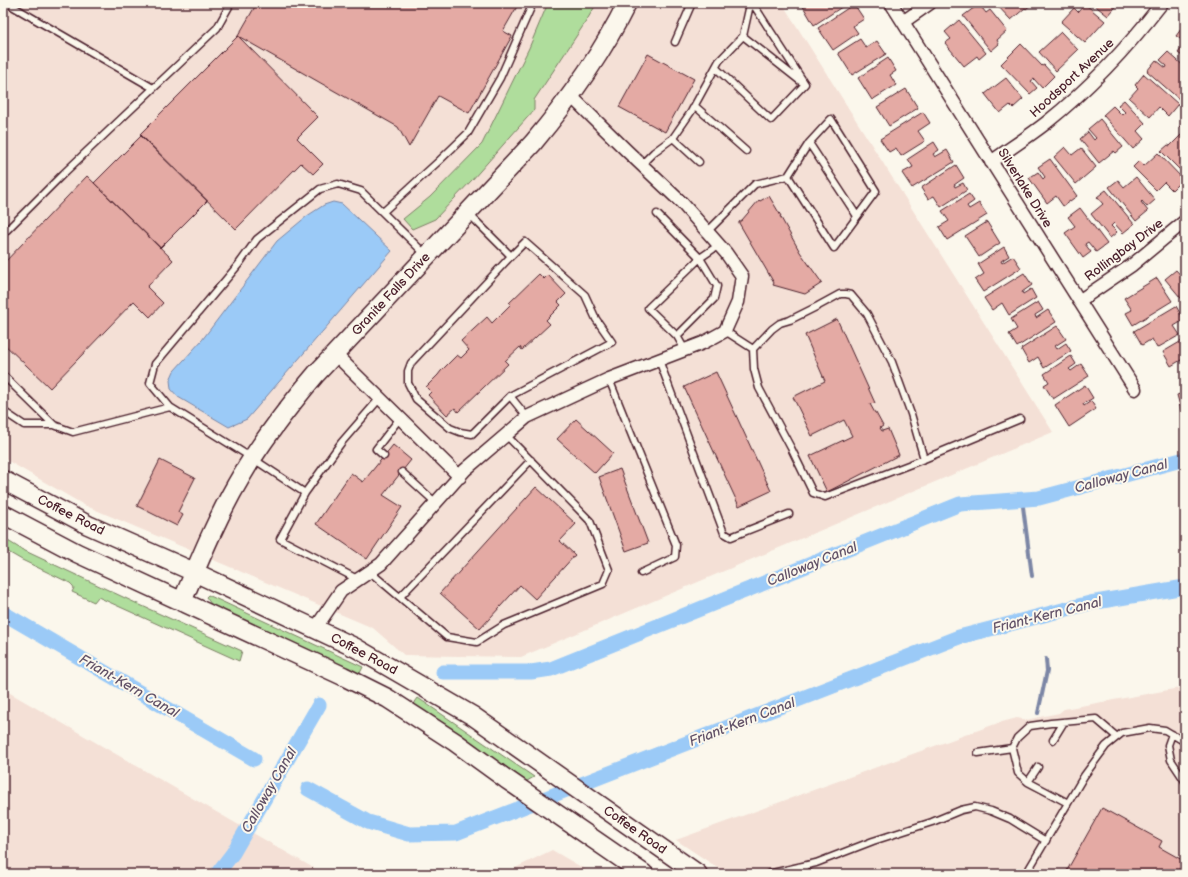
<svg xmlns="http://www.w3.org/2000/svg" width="1188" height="877" font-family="'Balsamiq Sans',sans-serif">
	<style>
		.built { fill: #f4e0d6 }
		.green { fill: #afdd9c; stroke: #7c7e64 }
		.water { fill: #9bcaf7; stroke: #7b86a5 }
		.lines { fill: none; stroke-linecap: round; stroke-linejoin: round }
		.stream { stroke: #7b86a5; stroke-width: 4 }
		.canal { stroke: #9bcaf7; stroke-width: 15 }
		.building { fill: #e4aaa4; stroke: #4a1f2b }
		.lane-casing { stroke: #4a1f2b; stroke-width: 9 }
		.street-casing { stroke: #4a1f2b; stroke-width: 15 }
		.secondary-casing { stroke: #4a1f2b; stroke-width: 21 }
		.lane { stroke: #fbf7ec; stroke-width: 6 }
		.street { stroke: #fbf7ec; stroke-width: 12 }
		.secondary { stroke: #fbf7ec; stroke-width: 18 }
		.labels { text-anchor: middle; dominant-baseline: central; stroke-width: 4; stroke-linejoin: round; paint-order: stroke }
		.street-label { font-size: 13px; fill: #4a1f2b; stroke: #fbf7ec }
		.water-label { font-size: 14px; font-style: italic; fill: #625268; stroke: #fbf7ec }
	</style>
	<rect width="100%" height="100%" fill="#fbf7ec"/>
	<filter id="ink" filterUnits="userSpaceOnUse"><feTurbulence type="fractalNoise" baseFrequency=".025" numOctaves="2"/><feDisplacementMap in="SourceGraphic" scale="8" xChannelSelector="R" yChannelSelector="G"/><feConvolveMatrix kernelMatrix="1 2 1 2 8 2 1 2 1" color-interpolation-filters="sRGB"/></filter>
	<g filter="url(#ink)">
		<!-- built -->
		<path class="built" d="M 3,3 L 782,3 L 1053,432 L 521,657 L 404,655 L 373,628 L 84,505 L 3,458 Z
			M 1185,687 L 1185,874 L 727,874 L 676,840 L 998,723 L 1017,718 L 1026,720 L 1059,713 L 1064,709 Z
			M 3,689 L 272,844 L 324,874 L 3,874 Z
			M 552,850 L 593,874 L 503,874 Z"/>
		<!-- green -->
		<path class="green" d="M 548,3 L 597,3 L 585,23 L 534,100 L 534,110 L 472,180 L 435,219 L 412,229 L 403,219 L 430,197 L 482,144 L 529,48 Z
			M 3,538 L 21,549 L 140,605 L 242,651 L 239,661 L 98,597 L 94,602 L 72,592 L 74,588 L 73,586 L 70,583 L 22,560 L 3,549 Z
			M 208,595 L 363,667 L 359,675 L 213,607 L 206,597 Z
			M 418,698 L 534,777 L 527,781 L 438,721 L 413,705 Z"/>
		<!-- water -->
		<path class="water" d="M 333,202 L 342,204 L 392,251 L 247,419 L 229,427 L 178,397 L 171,389 L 170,380 L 174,371 L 202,340 L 277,241 L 307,216 L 324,205 Z"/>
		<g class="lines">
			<!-- stream -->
			<path class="stream" d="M 1022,499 L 1032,576
				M 1038,713 L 1047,671 L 1046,659"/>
			<!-- canal -->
			<path class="canal" d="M 3,613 L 254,759
				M 443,672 L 531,672 L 551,669 L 960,504 L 1039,498 L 1185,459
				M 308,789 L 368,822 L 409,834 L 456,833 L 959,637 L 1090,603 L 1185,587
				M 217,874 L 233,853 L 319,705"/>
		</g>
		<!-- building -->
		<path class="building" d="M 257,3 L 519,3 L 503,31 L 512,36 L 469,113 L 438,96 L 409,147 L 398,127 L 238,36 Z
			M 801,3 L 848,3 L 814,25 Z
			M 995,3 L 1033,3 L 1026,9 L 1025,8 L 1011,20 Z
			M 1092,3 L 1119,3 L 1108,16 Z
			M 854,4 L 864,19 L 853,26 L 858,33 L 833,50 L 818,28 Z
			M 979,4 L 986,13 L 990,10 L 1007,31 L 997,40 L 999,44 L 991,51 L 963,16 Z
			M 1085,4 L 1105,21 L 1085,43 L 1061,22 L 1074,8 L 1078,12 Z
			M 959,20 L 986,53 L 979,59 L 977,56 L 964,66 L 945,43 L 951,39 L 945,32 Z
			M 1184,25 L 1185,26 L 1185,42 L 1176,36 Z
			M 1061,32 L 1078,50 L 1056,71 L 1039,52 Z
			M 238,36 L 318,117 L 297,138 L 323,164 L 313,174 L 301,163 L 236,229 L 140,134 Z
			M 860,39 L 866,48 L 877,41 L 886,54 L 852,75 L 838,53 Z
			M 1021,44 L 1042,66 L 1044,65 L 1054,76 L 1042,88 L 1034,79 L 1031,81 L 1037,88 L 1030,94 L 1001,64 Z
			M 1185,44 L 1185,58 L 1178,53 Z
			M 1168,52 L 1185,67 L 1185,79 L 1182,82 L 1185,85 L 1185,95 L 1180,100 L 1147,71 L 1156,60 L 1166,68 L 1167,66 L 1160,60 Z
			M 648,54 L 694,79 L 665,132 L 619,107 Z
			M 888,58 L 896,71 L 890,75 L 896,85 L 872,100 L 858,78 Z
			M 1144,74 L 1178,104 L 1168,116 L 1159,107 L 1150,117 L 1129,98 L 1138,88 L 1135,85 Z
			M 1006,78 L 1023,99 L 1013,108 L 1010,105 L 1000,113 L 985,94 Z
			M 906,89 L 918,108 L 889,126 L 877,107 Z
			M 1124,100 L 1145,123 L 1137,131 L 1144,139 L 1133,149 L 1103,115 L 1113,106 L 1122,115 L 1125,112 L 1118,105 Z
			M 923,112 L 930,123 L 918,131 L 925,141 L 901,156 L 896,148 L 889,152 L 880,139 Z
			M 1100,119 L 1123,147 L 1116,153 L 1114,151 L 1099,163 L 1080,139 L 1088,132 L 1094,140 L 1096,138 L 1088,129 Z
			M 1185,120 L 1185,130 L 1180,126 Z
			M 1182,134 L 1185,137 L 1185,175 L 1161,151 L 1168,145 L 1170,146 Z
			M 141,136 L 207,201 L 160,248 L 94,183 Z
			M 934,142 L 939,150 L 933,154 L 935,157 L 947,150 L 954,162 L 912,188 L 902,173 L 913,167 L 908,159 Z
			M 1065,147 L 1072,155 L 1081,148 L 1096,167 L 1076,184 L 1054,157 Z
			M 1158,153 L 1183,179 L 1172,190 L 1164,182 L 1156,190 L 1133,167 L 1139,161 L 1144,166 Z
			M 1050,159 L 1077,196 L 1063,206 L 1056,196 L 1047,203 L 1029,178 L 1038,172 L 1043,179 L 1045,177 L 1038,167 Z
			M 956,165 L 964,178 L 954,185 L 955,187 L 963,183 L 967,190 L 941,207 L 934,196 L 928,199 L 921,188 Z
			M 87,176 L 173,260 L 147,287 L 163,303 L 150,317 L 134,301 L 50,388 L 3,343 L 3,264 Z
			M 1136,177 L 1155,200 L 1147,207 L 1142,201 L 1141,202 L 1148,211 L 1136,221 L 1109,187 L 1118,180 L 1124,187 Z
			M 1106,190 L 1134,224 L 1123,233 L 1114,223 L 1111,226 L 1117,232 L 1110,238 L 1091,214 L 1103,204 L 1097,197 Z
			M 969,194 L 974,201 L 967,206 L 969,209 L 979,203 L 987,215 L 947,240 L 939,227 L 949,221 L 942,211 Z
			M 769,196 L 781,216 L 780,216 L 800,252 L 822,283 L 805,294 L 773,285 L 774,283 L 739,223 L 739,222 L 742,220 L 759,200 L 760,201 Z
			M 1080,208 L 1107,244 L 1096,252 L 1088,242 L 1085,244 L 1091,252 L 1083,258 L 1065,233 L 1075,226 L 1068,217 Z
			M 987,222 L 1000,243 L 979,257 L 965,236 Z
			M 1004,247 L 1009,256 L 1001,261 L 1002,263 L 1013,256 L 1021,268 L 983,292 L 975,280 L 984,274 L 978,264 Z
			M 1176,270 L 1184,279 L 1185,278 L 1185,303 L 1165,279 Z
			M 1024,273 L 1032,285 L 1022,292 L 1023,294 L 1031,289 L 1036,298 L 1009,315 L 1002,303 L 992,310 L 984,298 Z
			M 539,274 L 544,279 L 548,275 L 566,294 L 558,302 L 561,305 L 546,320 L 550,324 L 522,350 L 520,347 L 505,361 L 508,364 L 458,412 L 455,408 L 447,415 L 428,395 L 431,392 L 426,387 L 438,375 L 441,371 L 457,355 L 461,358 L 469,350 L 461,341 L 487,317 L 492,323 L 511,304 L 509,303 Z
			M 1157,278 L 1172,301 L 1133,325 L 1126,313 L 1132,310 L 1124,298 Z
			M 1038,302 L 1043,310 L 1035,315 L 1036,318 L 1048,310 L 1056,322 L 1017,347 L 1009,334 L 1017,329 L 1011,319 Z
			M 1176,306 L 1184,320 L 1174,326 L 1180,335 L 1157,348 L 1152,339 L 1142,345 L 1134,331 Z
			M 837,319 L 875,403 L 870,404 L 875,413 L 876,413 L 883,426 L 880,428 L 882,431 L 888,429 L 899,455 L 827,492 L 810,456 L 852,436 L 844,420 L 812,436 L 793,397 L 825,381 L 805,335 Z
			M 1057,326 L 1066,339 L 1055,346 L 1057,349 L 1066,343 L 1071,351 L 1044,368 L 1038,357 L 1029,363 L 1021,349 Z
			M 1185,339 L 1185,367 L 1181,360 L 1171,366 L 1163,352 Z
			M 1071,356 L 1076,364 L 1069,369 L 1071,371 L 1081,364 L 1089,376 L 1053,399 L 1044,385 L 1049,382 L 1044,374 Z
			M 716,372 L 771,491 L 739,506 L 684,387 Z
			M 1085,385 L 1093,398 L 1083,404 L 1084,406 L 1091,401 L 1096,409 L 1069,427 L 1055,405 Z
			M 1185,392 L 1185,409 L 1181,410 L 1177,395 Z
			M 576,419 L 613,453 L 595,473 L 557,439 Z
			M 393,445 L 411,460 L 383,495 L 402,507 L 367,559 L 316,524 L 351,473 L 363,482 Z
			M 160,460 L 195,478 L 178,512 L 183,515 L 177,526 L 137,506 Z
			M 620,469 L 648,543 L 626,551 L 599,477 Z
			M 536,487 L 576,524 L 560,541 L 575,555 L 535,599 L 520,585 L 480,629 L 440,593 Z
			M 1102,808 L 1162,841 L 1159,847 L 1184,861 L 1177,874 L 1065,874 Z"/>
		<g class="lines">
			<!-- lane casing -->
			<g class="lane-casing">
				<path id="lane" d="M 7,3 L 153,88
					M 743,36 L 800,81
					M 675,42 L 692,3
					M 716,68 L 771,120 L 805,84 L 753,4
					M 695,106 L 746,151
					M 673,138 L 699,162
					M 809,143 L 857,216
					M 641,165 L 654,152 L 673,138 L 691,112 L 719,61 L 743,36 L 749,9 L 753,3
					M 383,212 L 440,160 L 468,133 L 500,78 L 533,3
					M 469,214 L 511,256 L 411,363 L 408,371 L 408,383 L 416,399 L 450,428 L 460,432 L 472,434 L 510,396 L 612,342 L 596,319 L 585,295 L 525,242 L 511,256
					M 657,214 L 700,258 L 717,286 L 714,299 L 677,336 L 685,350
					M 707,232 L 755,184 L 788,176 L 834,248 L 876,191 L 831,119 L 809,143 L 788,176
					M 3,234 L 63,174 L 217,28 L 231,3
					M 725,331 L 753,349 L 754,369 L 759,388 L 791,448 L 813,493 L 825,497 L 924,459 L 1020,419
					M 677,336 L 648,308 L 700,258 L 719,245
					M 753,349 L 772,329 L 780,323 L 790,320 L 818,306 L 840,294 L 846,294 L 851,295 L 867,314 L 892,362 L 911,414 L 924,459
					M 659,360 L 724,533 L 731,537 L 789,514
					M 3,375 L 54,425 L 73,432 L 170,407
					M 609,379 L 676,545 L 675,557 L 641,573
					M 510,396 L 527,417
					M 3,411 L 24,425 L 54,425
					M 384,456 L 376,449 L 400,418
					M 402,472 L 436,503
					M 305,493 L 252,458 L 170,407 L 150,383 L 155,364 L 239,264 L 257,239 L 320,189 L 338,184 L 361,191 L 426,255
					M 370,572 L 447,637 L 477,642 L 504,625 L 603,584 L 609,570 L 590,521 L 506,435
					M 359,580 L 280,539 L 305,493 L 341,443 L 380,398
					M 400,597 L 531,460
					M 1172,734 L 1168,745 L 1171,760 L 1185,781
					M 1053,740 L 1064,722
					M 978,753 L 1012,748
					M 1028,782 L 1038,767
					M 1068,803 L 1028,782 L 1018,773 L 1012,748 L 1017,738 L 1030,726 L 1051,723 L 1096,719 L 1117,737
					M 799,867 L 810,874
					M 768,874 L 816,863 L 873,841 L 932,822 L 961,810 L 975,807 L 991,811 L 1010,819 L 1046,841
					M 1026,874 L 1084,776 L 1106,746 L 1122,733 L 1150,728 L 1165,730 L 1185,742"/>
			</g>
			<!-- street casing -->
			<g class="street-casing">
				<path id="street" d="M 891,3 L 1135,389
					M 903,22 L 930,3
					M 991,162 C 1009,149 1028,137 1046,123 C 1090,88 1128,47 1162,3
					M 1079,301 L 1132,265 L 1185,221
					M 335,354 L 460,477
					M 315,629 L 341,591 L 381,564 L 465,470 L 527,417 L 609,379 L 703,343 L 725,331 L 738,302 L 742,276 L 726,253 L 682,203 L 627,151 L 571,96"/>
			</g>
			<!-- secondary casing -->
			<g class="secondary-casing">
				<path id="secondary" d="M 3,480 L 88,525 L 194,572 L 356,648 L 473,716 L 698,874
					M 3,514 L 77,553 L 343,676 L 387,698 L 455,742 L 506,779 L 644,874
					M 182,602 C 200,559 218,515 242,475 C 263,439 289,406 316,374 L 533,143 C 569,100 602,54 627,3"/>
			</g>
			<!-- lane -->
			<use href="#lane" class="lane"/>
			<!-- street -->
			<use href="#street" class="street"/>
			<!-- secondary -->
			<use href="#secondary" class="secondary"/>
		</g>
	</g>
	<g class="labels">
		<!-- street labels -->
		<g class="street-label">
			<text transform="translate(1072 78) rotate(-43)">Hoodsport Avenue</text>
			<text transform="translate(1025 188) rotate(58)">Silverlake Drive</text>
			<text transform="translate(1124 250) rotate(-37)">Rollingbay Drive</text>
			<text transform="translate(391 294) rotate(-47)">Granite Falls Drive</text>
			<text transform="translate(71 515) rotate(27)">Coffee Road</text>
			<text transform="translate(364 654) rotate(28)">Coffee Road</text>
			<text transform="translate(635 830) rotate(35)">Coffee Road</text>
		</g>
		<!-- water labels -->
		<g class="water-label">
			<text transform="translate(1121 476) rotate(-15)">Calloway Canal</text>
			<text transform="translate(812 564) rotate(-22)">Calloway Canal</text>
			<text transform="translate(1047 615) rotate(-14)">Friant-Kern Canal</text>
			<text transform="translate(129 686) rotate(30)">Friant-Kern Canal</text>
			<text transform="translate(742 722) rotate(-21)">Friant-Kern Canal</text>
			<text transform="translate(269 790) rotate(-60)">Calloway Canal</text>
		</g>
	</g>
	<!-- margin -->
	<rect width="1188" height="877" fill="none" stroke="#fbf7ec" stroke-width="16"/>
	<rect x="8" y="8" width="1172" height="861" fill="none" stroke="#4a1f2b" stroke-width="1.5" filter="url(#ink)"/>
</svg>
